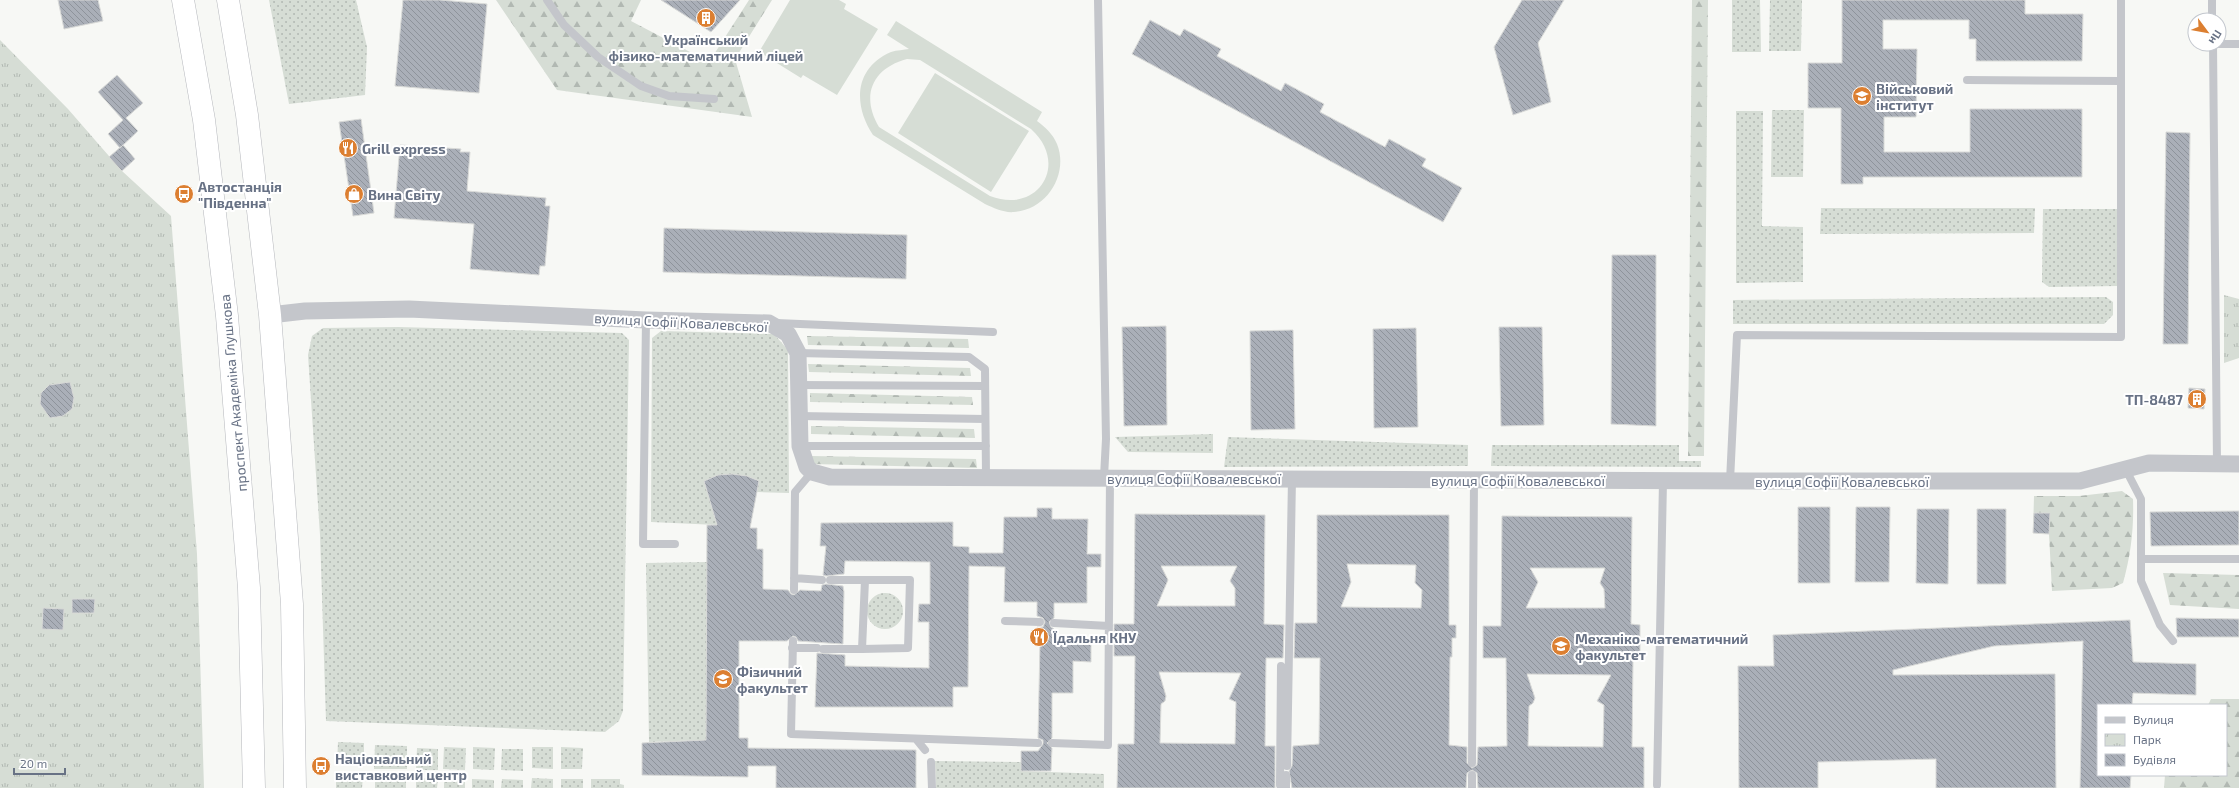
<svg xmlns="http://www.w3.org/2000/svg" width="2239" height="788" font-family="'Exo 2',sans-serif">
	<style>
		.grass { fill: url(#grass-dots) }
		.forest { fill: url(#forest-firs) }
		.park { fill: url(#park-tufts) }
		.garden { fill: #d6ddd5; fill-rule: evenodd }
		.building { fill: url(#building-back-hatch); stroke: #d9dad8; fill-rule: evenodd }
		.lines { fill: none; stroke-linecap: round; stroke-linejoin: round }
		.highway-casing { stroke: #b5b7bc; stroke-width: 23 }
		.lane { stroke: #c4c6cb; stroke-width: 8 }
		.street { stroke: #c4c6cb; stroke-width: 17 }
		.highway { stroke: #fff; stroke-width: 22 }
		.labels { text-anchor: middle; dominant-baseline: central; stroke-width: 4; stroke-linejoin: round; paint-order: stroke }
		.poi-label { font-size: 14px; font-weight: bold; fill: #687285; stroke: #fff; text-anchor: start }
		.street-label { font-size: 14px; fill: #687285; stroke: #fff }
	</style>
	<defs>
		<pattern id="grass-dots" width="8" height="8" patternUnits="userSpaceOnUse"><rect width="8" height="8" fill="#d6ddd5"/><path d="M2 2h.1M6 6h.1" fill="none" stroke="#b1b8b2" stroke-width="1.8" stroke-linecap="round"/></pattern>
		<pattern id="forest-firs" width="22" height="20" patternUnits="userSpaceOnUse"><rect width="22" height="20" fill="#d6ddd5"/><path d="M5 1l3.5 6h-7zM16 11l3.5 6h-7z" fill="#b1b8b2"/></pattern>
		<pattern id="park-tufts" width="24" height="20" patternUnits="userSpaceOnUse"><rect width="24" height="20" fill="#d6ddd5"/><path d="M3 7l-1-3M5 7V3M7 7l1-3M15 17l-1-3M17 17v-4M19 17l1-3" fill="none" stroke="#b1b8b2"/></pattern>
		<pattern id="building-back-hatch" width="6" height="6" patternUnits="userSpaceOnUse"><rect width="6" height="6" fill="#aaafb8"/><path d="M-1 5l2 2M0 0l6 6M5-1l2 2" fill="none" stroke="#8e939b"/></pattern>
	</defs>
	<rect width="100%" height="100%" fill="#f7f8f5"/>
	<!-- grass -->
	<path class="grass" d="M 269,0 L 356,0 L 367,47 L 365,95 L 289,104 Z
		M 1732,0 L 1760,0 L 1761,52 L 1732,52 Z
		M 1770,0 L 1802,0 L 1801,51 L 1769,51 Z
		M 1772,110 L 1804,110 L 1803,177 L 1771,177 Z
		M 1736,111 L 1763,111 L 1762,226 L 1803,227 L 1803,282 L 1736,283 Z
		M 1821,208 L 2035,208 L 2034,233 L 1820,234 Z
		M 2043,209 L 2118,209 L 2118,286 L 2049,287 L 2042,282 Z
		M 2106,297 L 2113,302 L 2113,315 L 2104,324 L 1733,324 L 1733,300 Z
		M 398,327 L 622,333 L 629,340 L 623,711 L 619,721 L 605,732 L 326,721 L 320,535 L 308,355 L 312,336 L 323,328 Z
		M 661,331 L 774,334 L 788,350 L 789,493 L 757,492 L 759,481 C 739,472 724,473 704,481 L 717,525 L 651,522 L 652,338 Z
		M 1213,434 L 1213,453 L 1128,452 L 1115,437 Z
		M 1228,437 L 1468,445 L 1468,466 L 1224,467 Z
		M 1492,445 L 1679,445 L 1679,461 L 1701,461 L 1701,467 L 1491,466 Z
		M 707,562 L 706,740 L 649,742 L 646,563 Z
		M867 611a18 18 0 1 1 36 0a18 18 0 1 1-36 0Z
		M 338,742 L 364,743 L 364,764 L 337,764 Z
		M 375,745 L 407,746 L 407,769 L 374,769 Z
		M 444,747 L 466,748 L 465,770 L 443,769 Z
		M 473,747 L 495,748 L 494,770 L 473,769 Z
		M 532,747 L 553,747 L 553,769 L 532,768 Z
		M 561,747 L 583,748 L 582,769 L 561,769 Z
		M 417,748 L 438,749 L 438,770 L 416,770 Z
		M 502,749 L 523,749 L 523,771 L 501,770 Z
		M 935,761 L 1021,762 L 1022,771 L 1104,774 L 1104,788 L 936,788 Z
		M 336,775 L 363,776 L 362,788 L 336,788 Z
		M 375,777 L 406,778 L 406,788 L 375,788 Z
		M 444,777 L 465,778 L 465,788 L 444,788 Z
		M 416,778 L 438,779 L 437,788 L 416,788 Z
		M 532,778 L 553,779 L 553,788 L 531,788 Z
		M 472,779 L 494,780 L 494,788 L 472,788 Z
		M 502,779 L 523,780 L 523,788 L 501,788 Z
		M 561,779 L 583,779 L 583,788 L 561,788 Z
		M 591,779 L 620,779 L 620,784 L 624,785 L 624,788 L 591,788 Z"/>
	<!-- forest -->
	<path class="forest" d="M 496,0 L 641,0 L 631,21 L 709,62 L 749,0 L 772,0 L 735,59 L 752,117 L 557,90 Z
		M 1692,0 L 1708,0 L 1704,456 L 1688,456 Z
		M 807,336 L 968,339 L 969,348 L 808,345 Z
		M 808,364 L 970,368 L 971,376 L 809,372 Z
		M 810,393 L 972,397 L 973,405 L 810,402 Z
		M 811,426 L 974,429 L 975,438 L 811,434 Z
		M 812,456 L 976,459 L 977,468 L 812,464 Z
		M 2122,491 L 2133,499 C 2134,528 2131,555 2123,583 L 2112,588 L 2052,591 L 2049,534 L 2033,533 L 2034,496 L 2079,496 Z
		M 2163,573 L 2239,575 L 2239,609 L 2170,605 Z
		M 2211,699 L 2239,699 L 2239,788 L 2164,788 L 2165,775 L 2226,775 L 2226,705 L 2208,705 Z"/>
	<!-- park -->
	<path class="park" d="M 0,40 L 68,109 L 122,171 L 171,216 L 197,554 L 204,788 L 0,788 Z
		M 2224,295 L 2239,299 L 2239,358 L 2224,363 Z"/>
	<!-- garden -->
	<path class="garden" d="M 790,0 L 839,0 L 846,4 L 844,9 L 878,29 L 837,95 L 803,75 L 801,78 L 759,52 Z
		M 896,21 L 1042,112 L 1037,121 C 1045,127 1053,134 1057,144 C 1069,174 1047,210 1014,212 C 1004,213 994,208 985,204 L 873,135 C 853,105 854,68 891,52 C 897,50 904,50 909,49 L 887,35 ZM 907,59 L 920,60 L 1031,129 C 1070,164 1038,215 990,196 L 879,127 C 860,95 873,68 907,59 Z
		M 935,73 L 1029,131 L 991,192 L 898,133 Z"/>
	<!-- building -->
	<path class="building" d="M 58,0 L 98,0 L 103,21 L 64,29 Z
		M 403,0 L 440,0 L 487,4 L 479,93 L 395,86 Z
		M 661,0 L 740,0 L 711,32 Z
		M 1522,0 L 1564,0 L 1538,43 L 1551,102 L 1513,115 L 1494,47 Z
		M 1842,0 L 2025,0 L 2025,14 L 2083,14 L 2082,61 L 1976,61 L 1976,39 L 1969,39 L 1969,20 L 1883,20 L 1883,49 L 1917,49 L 1916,117 L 1884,117 L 1884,152 L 1970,152 L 1970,109 L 2082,109 L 2082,177 L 1863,177 L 1863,184 L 1841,184 L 1841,108 L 1808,108 L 1808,63 L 1842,63 Z
		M 1150,20 L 1180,36 L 1184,29 L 1221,49 L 1217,56 L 1281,91 L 1285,83 L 1324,104 L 1320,112 L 1385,147 L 1389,139 L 1426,159 L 1422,166 L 1462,188 L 1443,222 L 1132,54 Z
		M 117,75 L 143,103 L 126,118 L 138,131 L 120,148 L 108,134 L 123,120 L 98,92 Z
		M 361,119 L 374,213 L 353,216 L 339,122 Z
		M 2166,132 L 2190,133 L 2188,344 L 2163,344 Z
		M 123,145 L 135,159 L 122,171 L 109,157 Z
		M 400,145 L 461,149 L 460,152 L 470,152 L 467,191 L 546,198 L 545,206 L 550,206 L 545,266 L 540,266 L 539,275 L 470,269 L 474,224 L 394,218 Z
		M 664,228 L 907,235 L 906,279 L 663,272 Z
		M 1612,255 L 1656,255 L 1656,426 L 1611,424 Z
		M 1166,326 L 1167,425 L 1124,426 L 1122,327 Z
		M 1499,327 L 1542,327 L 1544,425 L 1501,426 Z
		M 1416,328 L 1418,427 L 1374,428 L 1373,329 Z
		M 1293,330 L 1295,429 L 1251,430 L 1250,331 Z
		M 70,382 L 74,398 L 72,409 L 63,416 L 50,418 L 40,404 L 41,393 L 49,385 Z
		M 2189,388 L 2205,389 L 2204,409 L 2188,408 Z
		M 732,474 L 747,476 L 759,481 L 750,528 L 757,528 L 757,549 L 763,549 L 763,589 L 788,590 L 791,594 L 794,595 L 800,590 L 821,591 L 822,585 L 826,584 L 843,586 L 844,592 L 843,644 L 798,641 L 796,637 L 793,636 L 787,641 L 739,641 L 739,738 L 748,738 L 748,748 L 916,750 L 916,788 L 776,788 L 776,766 L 748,766 L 748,777 L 642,775 L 642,743 L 706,740 L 707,525 L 717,525 L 704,481 L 718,475 Z
		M 1798,507 L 1830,507 L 1830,583 L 1798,583 Z
		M 1856,507 L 1890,507 L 1889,582 L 1855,582 Z
		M 1037,508 L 1052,508 L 1052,519 L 1088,519 L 1087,554 L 1101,554 L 1101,567 L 1087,567 L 1087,603 L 1054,603 L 1054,618 L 1049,622 L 1051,627 L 1054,629 L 1054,644 L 1091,644 L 1091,662 L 1073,661 L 1073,693 L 1052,693 L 1052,738 L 1047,743 L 1052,748 L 1051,771 L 1021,771 L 1021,751 L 1038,751 L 1043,744 L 1043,740 L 1038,738 L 1040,643 L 1037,642 L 1037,627 L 1043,627 L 1045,622 L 1043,618 L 1037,616 L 1037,602 L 1004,602 L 1005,567 L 969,566 L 968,687 L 953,687 L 953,707 L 815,707 L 817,653 L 845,655 L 845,666 L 929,668 L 929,622 L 918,622 L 919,604 L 930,604 L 930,562 L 845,561 L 844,574 L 826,576 L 823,575 L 826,546 L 820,546 L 821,523 L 953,522 L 953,546 L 969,547 L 969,553 L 1003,553 L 1004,517 L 1037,517 Z
		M 1917,509 L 1949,509 L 1948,584 L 1916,583 Z
		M 1977,509 L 2006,509 L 2006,584 L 1977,584 Z
		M 2239,511 L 2239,545 L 2151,546 L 2150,512 Z
		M 2034,513 L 2050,513 L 2049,534 L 2033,533 Z
		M 1135,514 L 1265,515 L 1264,624 L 1284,625 L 1283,658 L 1266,658 L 1265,746 L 1275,746 L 1275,788 L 1117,788 L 1118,744 L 1134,744 L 1135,656 L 1114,656 L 1114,624 L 1134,624 ZM 1161,566 L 1237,566 L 1230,581 L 1235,588 L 1235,606 L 1157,606 L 1168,580 ZM 1159,672 L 1241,673 L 1229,699 L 1236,702 L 1235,744 L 1160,743 L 1161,704 L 1165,701 L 1166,696 Z
		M 1317,515 L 1449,515 L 1449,625 L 1456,625 L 1456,638 L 1452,638 L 1452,657 L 1450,657 L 1449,745 L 1467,747 L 1467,763 L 1472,768 L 1477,765 L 1478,747 L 1507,746 L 1506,658 L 1483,658 L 1483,626 L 1501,626 L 1502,516 L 1632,517 L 1631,624 L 1640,625 L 1640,660 L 1633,660 L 1632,747 L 1644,747 L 1644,788 L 1478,788 L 1477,773 L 1472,770 L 1467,773 L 1466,788 L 1292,788 L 1289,771 L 1292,766 L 1293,746 L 1319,744 L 1320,658 L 1294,658 L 1295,623 L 1317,623 ZM 1347,564 L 1416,565 L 1415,583 L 1422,590 L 1421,608 L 1341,607 L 1351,582 ZM 1530,568 L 1605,568 L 1600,583 L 1604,589 L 1605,608 L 1526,608 L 1538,582 ZM 1527,674 L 1611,675 L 1597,701 L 1604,705 L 1603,747 L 1528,746 L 1529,706 L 1533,703 L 1535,698 Z
		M 72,599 L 95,599 L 94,613 L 72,613 Z
		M 43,608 L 64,609 L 63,630 L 42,629 Z
		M 2176,618 L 2239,619 L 2239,637 L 2177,637 Z
		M 2130,620 L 2133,662 L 2196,664 L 2196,695 L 2133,693 L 2132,705 L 2098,705 L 2098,775 L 2131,775 L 2130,788 L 2080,788 L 2083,641 L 1994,646 L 1893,670 L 1893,675 L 2055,674 L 2056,788 L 1936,788 L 1936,759 L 1818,762 L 1818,788 L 1739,788 L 1738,666 L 1774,666 L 1773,635 Z"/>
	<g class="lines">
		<!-- highway casing -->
		<g class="highway-casing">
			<path id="highway" d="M 183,0 L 204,120 L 227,316 L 249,588 L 254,788
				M 228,0 L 247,115 L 270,315 L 292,604 L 295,788"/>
		</g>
		<!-- lane -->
		<path class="lane" d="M 547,0 L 564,25 L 598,57 L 641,86 L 669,96 L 714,99
			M 1098,0 L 1106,439 L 1104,477
			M 2212,0 L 2212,20
			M 2213,44 L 2217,464
			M 2213,44 L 2239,44
			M 1967,80 L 2121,81
			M 646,320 L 643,544 L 675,544
			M 776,323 L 993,332
			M 798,353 L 969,357 L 985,369 L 986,476
			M 799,385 L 985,386
			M 799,416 L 985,419
			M 800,446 L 986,446
			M 2126,470 L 2141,499 L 2141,581 L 2160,625 L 2173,641
			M 1730,481 L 1737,335 L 2121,337 L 2121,0
			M 2141,559 L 2239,559
			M 794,578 L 822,580
			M 794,590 L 795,492 L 812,472
			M 1005,621 L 1040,622
			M 1054,623 L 1109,626
			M 793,641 L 791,734 L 1038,743
			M 792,648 L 817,648
			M 823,649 L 862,649 L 865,580 L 830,580
			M 862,649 L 908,648 L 910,580 L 865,580
			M 1281,666 L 1280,785 L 1286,785
			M 916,739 L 925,750
			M 1052,743 L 1108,745 L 1110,477
			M 931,762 L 932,788
			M 1472,763 L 1474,479
			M 1287,766 L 1292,478
			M 1657,785 L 1663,481
			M 1286,788 L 1286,775
			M 1472,788 L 1472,775"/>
		<!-- street -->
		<path class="street" d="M 270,315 L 305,311 L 409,309 L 646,320 L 769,323 L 788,334 L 798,353 L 800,446 L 807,467 L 812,472 L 830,477 L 1750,481 L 2080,481 L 2149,463 L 2239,464"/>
		<!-- highway -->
		<use href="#highway" class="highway"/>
	</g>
	<!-- icons -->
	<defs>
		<g id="building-disc" transform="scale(1)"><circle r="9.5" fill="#dc7f31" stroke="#fff"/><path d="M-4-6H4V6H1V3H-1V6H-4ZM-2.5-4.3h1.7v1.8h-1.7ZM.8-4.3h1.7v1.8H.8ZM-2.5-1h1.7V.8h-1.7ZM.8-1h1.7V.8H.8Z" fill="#fff"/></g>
		<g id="university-disc" transform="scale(1)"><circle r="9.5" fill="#dc7f31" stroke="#fff"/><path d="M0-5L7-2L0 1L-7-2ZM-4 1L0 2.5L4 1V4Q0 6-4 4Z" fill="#fff"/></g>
		<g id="restaurant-disc" transform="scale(1)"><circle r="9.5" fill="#dc7f31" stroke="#fff"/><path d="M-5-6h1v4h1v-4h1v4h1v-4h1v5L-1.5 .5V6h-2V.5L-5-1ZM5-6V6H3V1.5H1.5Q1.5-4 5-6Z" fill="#fff"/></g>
		<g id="bus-disc" transform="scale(1)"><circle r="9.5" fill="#dc7f31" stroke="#fff"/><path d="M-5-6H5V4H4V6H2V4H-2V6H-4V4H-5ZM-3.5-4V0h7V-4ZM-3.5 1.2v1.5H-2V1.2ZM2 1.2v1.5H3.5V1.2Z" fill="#fff"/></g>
		<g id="shop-disc" transform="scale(1)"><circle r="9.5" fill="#dc7f31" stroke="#fff"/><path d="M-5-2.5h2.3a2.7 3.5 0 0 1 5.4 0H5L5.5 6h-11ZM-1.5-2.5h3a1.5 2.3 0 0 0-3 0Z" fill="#fff"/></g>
	</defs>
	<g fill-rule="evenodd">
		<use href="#building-disc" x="706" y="18"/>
		<use href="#university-disc" x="1862" y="96"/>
		<use href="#restaurant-disc" x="348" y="148"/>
		<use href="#bus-disc" x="184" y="194"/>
		<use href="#shop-disc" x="354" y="194"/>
		<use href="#building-disc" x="2197" y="399"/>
		<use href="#restaurant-disc" x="1039" y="637"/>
		<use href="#university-disc" x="1561" y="646"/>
		<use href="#university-disc" x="723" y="679"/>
		<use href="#bus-disc" x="321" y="766"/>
	</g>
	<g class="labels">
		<!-- poi labels -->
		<g class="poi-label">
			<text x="706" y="39" text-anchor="middle">Український<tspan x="706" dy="16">фізико-математичний ліцей</tspan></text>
			<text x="1876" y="88">Військовий<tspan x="1876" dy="16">інститут</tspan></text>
			<text x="362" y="148">Grill express</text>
			<text x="198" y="186">Автостанція<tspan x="198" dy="16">"Південна"</tspan></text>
			<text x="368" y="194">Вина Світу</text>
			<text x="2183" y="399" text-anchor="end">ТП-8487</text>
			<text x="1053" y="637">Їдальня КНУ</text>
			<text x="1575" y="638">Механіко-математичний<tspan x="1575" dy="16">факультет</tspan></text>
			<text x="737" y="671">Фізичний<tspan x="737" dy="16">факультет</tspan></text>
			<text x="335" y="758">Національний<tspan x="335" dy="16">виставковий центр</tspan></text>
		</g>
		<!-- street labels -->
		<g class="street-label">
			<text transform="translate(681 322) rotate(3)">вулиця Софії Ковалевської</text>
			<text transform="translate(233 393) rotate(-95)">проспект Академіка Глушкова</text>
			<text x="1194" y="478">вулиця Софії Ковалевської</text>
			<text x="1518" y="480">вулиця Софії Ковалевської</text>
			<text x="1842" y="481">вулиця Софії Ковалевської</text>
		</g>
	</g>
	<!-- legend -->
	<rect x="2097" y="704" width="130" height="72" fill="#ffffff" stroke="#c3c7ce"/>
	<rect x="2105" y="717" width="20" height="6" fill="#c4c6cb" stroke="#c3c7ce"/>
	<text x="2133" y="724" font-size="12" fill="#687285">Вулиця</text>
	<rect x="2105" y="734" width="20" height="12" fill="url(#park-tufts)" stroke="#c3c7ce"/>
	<text x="2133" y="744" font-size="12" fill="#687285">Парк</text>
	<rect x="2105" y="754" width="20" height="12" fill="url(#building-back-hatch)" stroke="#c3c7ce"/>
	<text x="2133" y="764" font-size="12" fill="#687285">Будівля</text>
	<!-- north arrow -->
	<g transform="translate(2207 32) rotate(122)"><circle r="19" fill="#ffffff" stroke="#c3c7ce"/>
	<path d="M0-3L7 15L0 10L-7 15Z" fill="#dc7f31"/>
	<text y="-6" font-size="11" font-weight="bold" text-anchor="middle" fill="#687285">Пн</text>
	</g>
	<!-- scale -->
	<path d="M14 768v6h51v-6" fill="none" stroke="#687285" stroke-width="2"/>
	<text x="20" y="768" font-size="12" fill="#687285" stroke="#ffffff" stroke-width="3" paint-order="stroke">20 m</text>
</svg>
